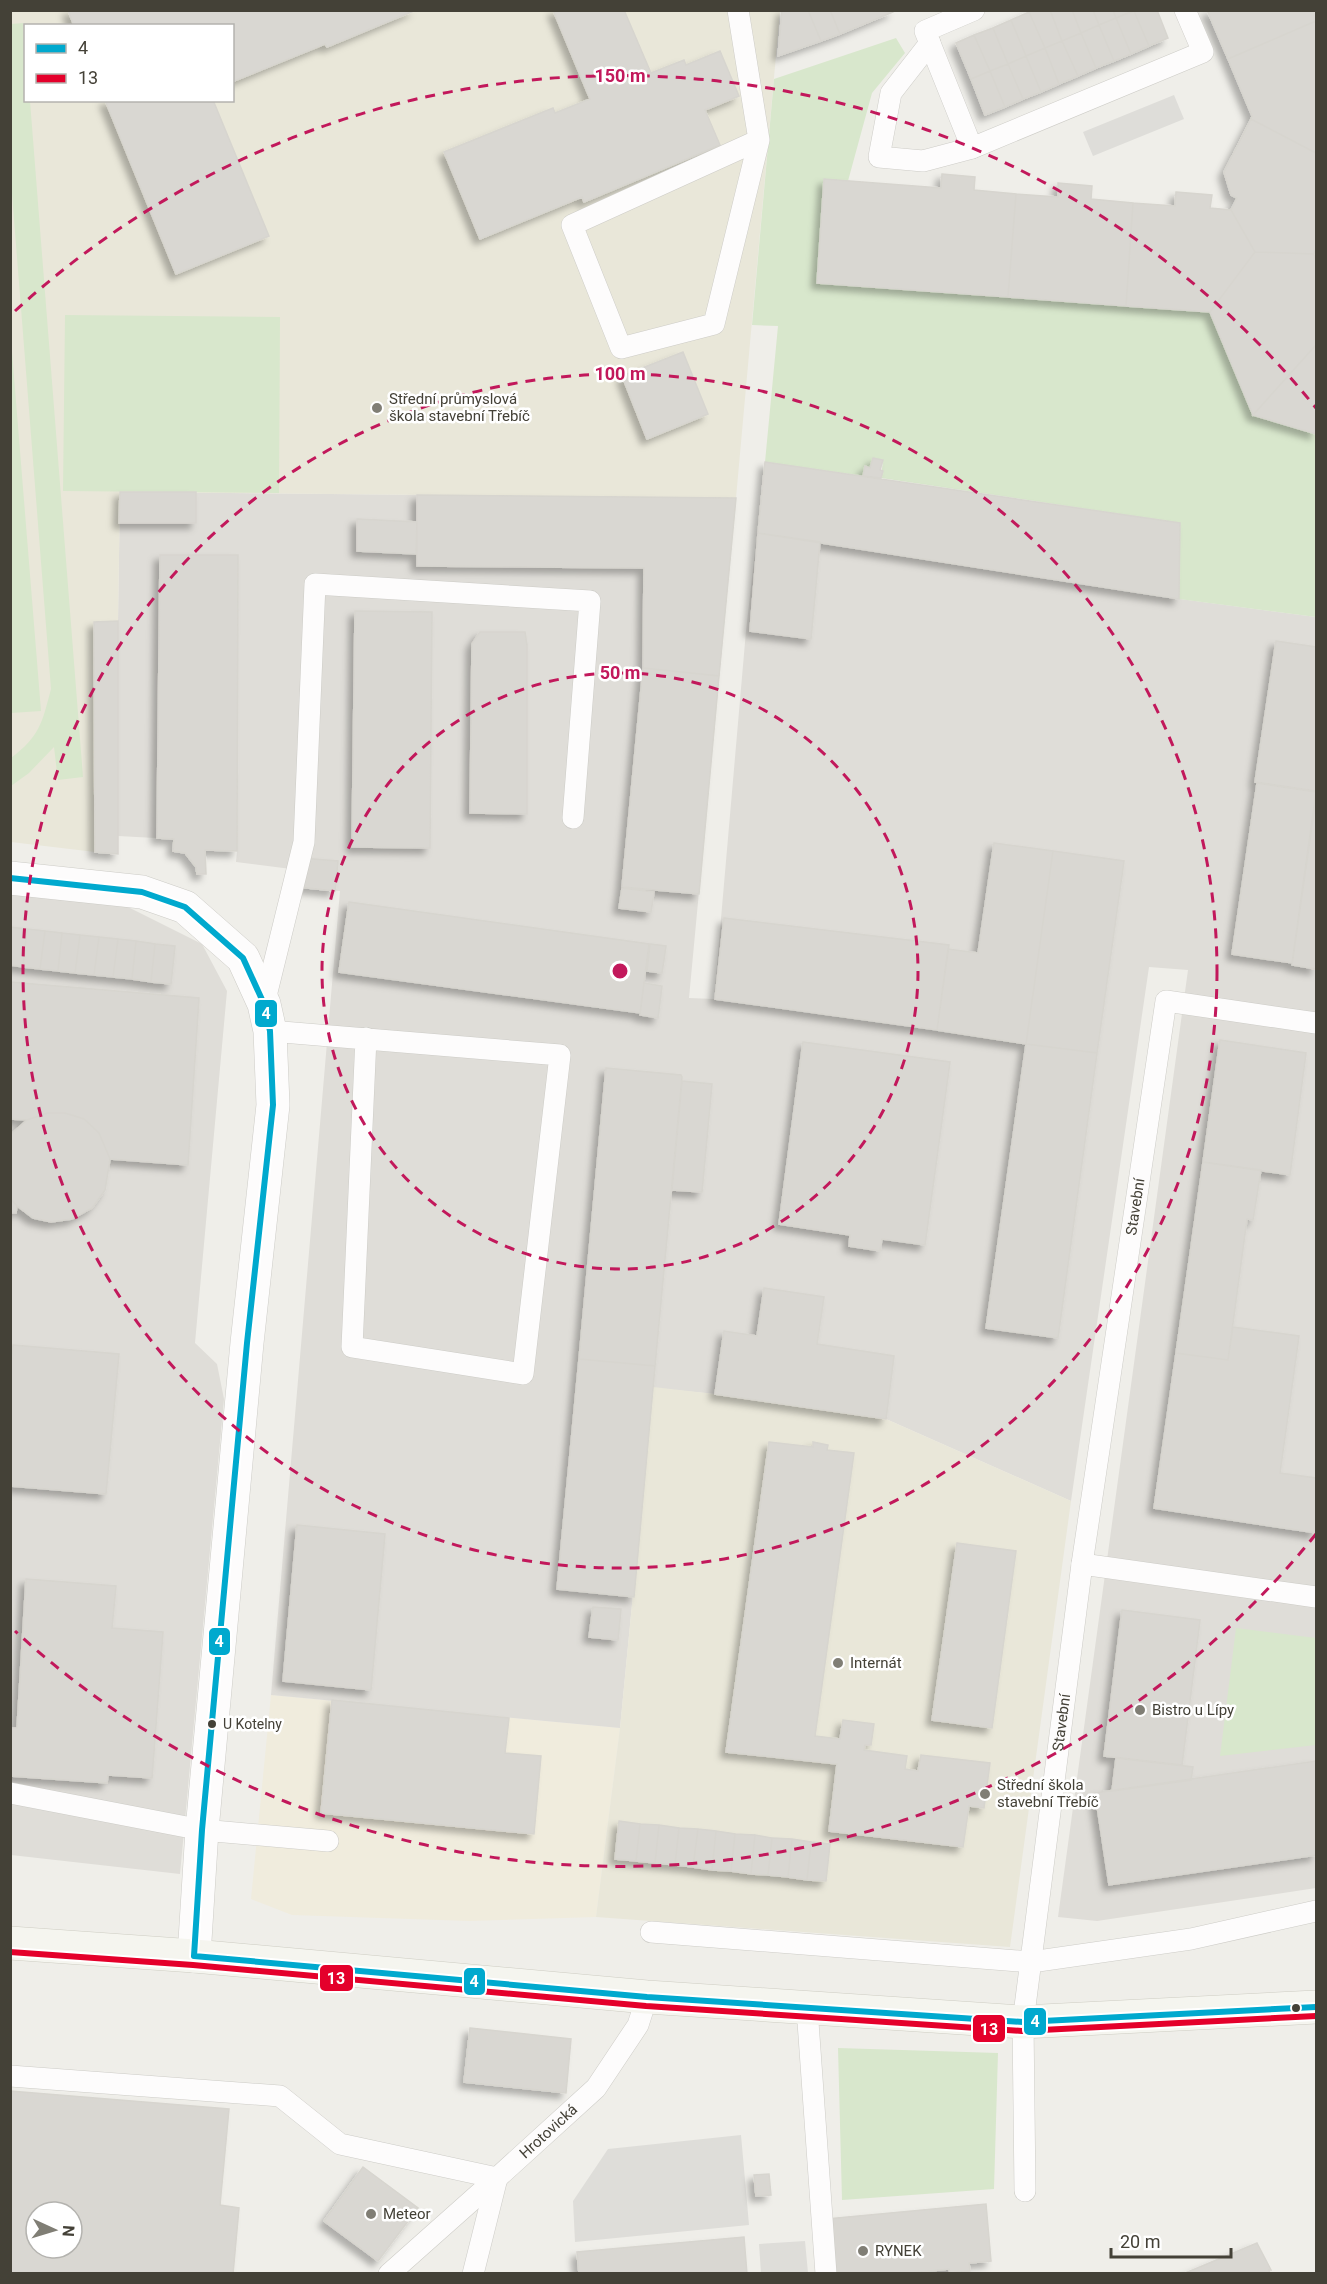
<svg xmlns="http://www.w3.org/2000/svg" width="1327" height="2284" font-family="Roboto,sans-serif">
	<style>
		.commercial { fill: #f0ecdd }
		.industrial { fill: #dfddd8 }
		.education { fill: #e9e7d9; fill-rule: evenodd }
		.green { fill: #d8e7cc }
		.parking { fill: #deddd9 }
		.building { fill: #d9d7d2; stroke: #d7d5cf; stroke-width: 1.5; fill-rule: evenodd; filter: url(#shadow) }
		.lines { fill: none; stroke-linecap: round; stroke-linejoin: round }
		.lane-casing { stroke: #cdccc7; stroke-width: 22 }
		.street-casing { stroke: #cdccc7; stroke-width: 34 }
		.secondary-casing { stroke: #cecdc3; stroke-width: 34 }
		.lane { stroke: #fdfcfc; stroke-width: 21 }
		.street { stroke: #fdfcfc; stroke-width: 33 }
		.secondary { stroke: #f5f5ef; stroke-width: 33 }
		.bus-1-casing { stroke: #fff; stroke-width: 10 }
		.bus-2-casing { stroke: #fff; stroke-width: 10 }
		.bus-1 { stroke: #00a9ce; stroke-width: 6 }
		.bus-2 { stroke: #e4002b; stroke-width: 6 }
		.ring { fill: none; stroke: #c2185b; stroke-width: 3; stroke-dasharray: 10 8 }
		.poi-dot { fill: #807e75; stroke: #fff; stroke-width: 2 }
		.bus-dot { fill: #444137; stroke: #fff; stroke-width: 2 }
		.labels { text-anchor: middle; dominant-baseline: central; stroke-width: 5; stroke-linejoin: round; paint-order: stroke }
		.bus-label { font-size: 14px; fill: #444137; stroke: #fff; text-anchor: start }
		.poi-label { font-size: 15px; fill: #444137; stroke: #fff; text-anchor: start }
		.street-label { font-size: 15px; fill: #444137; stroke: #fff }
		.centre { fill: #c2185b; stroke: #fff; stroke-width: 3 }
		.ring-label { font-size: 18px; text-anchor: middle; font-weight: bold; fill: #c2185b; stroke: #fff; stroke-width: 5; stroke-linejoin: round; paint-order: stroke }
		.line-badge { stroke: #fff; stroke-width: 2 }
		.badge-label { font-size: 16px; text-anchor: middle; font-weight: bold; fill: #fff }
	</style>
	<defs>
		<filter id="shadow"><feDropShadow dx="-5.5" dy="5.5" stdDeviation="3" flood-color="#0004"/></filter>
	</defs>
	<rect width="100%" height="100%" fill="#efeee9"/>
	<!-- commercial -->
	<path class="commercial" d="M 271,1695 L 620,1728 L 596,1917 L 469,1921 L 292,1915 L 251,1899 Z"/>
	<!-- industrial -->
	<path class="industrial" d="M 765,462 L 1180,523 L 1180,599 L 1316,617 L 1316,1888 L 1097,1921 L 1058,1917 L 1188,970 L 1149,967 L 1071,1501 L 886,1419 L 715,1394 L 653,1388 L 620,1728 L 271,1695 L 340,891 L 298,887 L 299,870 L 236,862 L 237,851 L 205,850 L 206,874 L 197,874 L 196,867 L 185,853 L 173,851 L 174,839 L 118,836 L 118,854 L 95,852 L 94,622 L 118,621 L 120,492 L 736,498 L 689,998 L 714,999 L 746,631 Z
		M 11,891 L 126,906 L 202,944 L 227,991 L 195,1343 L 217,1364 L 224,1399 L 180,1874 L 11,1855 Z"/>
	<!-- education -->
	<path class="education" d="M 11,11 L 780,11 L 736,498 L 120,492 L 118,621 L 94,622 L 95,852 L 11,842 ZM 26,26 L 232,26 L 232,100 L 26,100 Z
		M 653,1387 L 715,1394 L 886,1419 L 1071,1501 L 1010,1947 L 596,1917 L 620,1728 Z"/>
	<!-- green -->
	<path class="green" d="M 23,23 L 26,100 L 30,101 L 83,777 L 58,780 L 54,747 L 29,773 L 11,786 L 11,758 C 40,736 42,723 51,689 L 11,181 L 11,24 Z
		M 896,38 L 905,53 L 872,93 L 848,181 L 824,179 L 817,282 L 1210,312 L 1253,415 L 1316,434 L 1316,617 L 1179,599 L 1180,523 L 881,478 L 883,460 L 873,458 L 870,468 L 865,467 L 863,476 L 765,462 L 778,326 L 752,325 L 774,79 Z
		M 65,315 L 280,317 L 279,493 L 63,491 Z
		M 10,327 L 41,711 L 11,713 L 10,713 Z
		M 1236,1628 L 1316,1638 L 1316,1745 L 1220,1756 Z
		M 838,2048 L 998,2053 L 994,2189 L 842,2200 Z"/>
	<!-- parking -->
	<path class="parking" d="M 1174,95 L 1184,119 L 1093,156 L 1083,132 Z
		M 741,2135 L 749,2225 L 575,2242 L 573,2201 L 608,2149 Z
		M 805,2241 L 808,2273 L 761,2273 L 759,2244 Z"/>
	<!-- building -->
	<path class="building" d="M 68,10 L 416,10 L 327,47 L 325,44 L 232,82 L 232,26 L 74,26 Z
		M 553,10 L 624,10 L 651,73 L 684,60 L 686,65 L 720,51 L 739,96 L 705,110 L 720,145 L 584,202 L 582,197 L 480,239 L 444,152 L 553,108 L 555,113 L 590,99 Z
		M 782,10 L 808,10 L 821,41 L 778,56 Z
		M 808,10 L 830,10 L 840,34 L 821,41 Z
		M 830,10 L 893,10 L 893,12 L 840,34 Z
		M 1034,10 L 1050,10 L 1062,41 L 1045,48 L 1029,12 Z
		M 1050,10 L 1072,10 L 1081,33 L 1062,41 Z
		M 1072,10 L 1093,10 L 1099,25 L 1081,33 Z
		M 1093,10 L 1113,10 L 1116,18 L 1099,25 Z
		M 1113,10 L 1135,10 L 1116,18 Z
		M 1157,10 L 1168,38 L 1149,46 L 1134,11 Z
		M 1207,10 L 1316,10 L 1316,21 L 1228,59 Z
		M 1134,11 L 1149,46 L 1131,54 L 1116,18 Z
		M 1029,12 L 1045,48 L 1026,56 L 1011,20 Z
		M 1116,18 L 1131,54 L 1114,61 L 1099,25 Z
		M 1011,20 L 1026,56 L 1008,64 L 993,28 Z
		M 1316,21 L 1316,153 L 1251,119 L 1252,116 L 1228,59 Z
		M 1099,25 L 1114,61 L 1096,68 L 1081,33 Z
		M 993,28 L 1008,64 L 990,71 L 974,35 Z
		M 1081,33 L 1096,68 L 1078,76 L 1062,41 Z
		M 974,35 L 990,71 L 971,79 L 956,43 Z
		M 1062,41 L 1078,76 L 1059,84 L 1045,48 Z
		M 1045,48 L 1059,84 L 1041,92 L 1026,56 Z
		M 1026,56 L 1041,92 L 1023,99 L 1008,64 Z
		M 1008,64 L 1023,99 L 1005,107 L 990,71 Z
		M 990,71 L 1005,107 L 985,115 L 971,79 Z
		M 105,100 L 213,100 L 269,236 L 176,274 Z
		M 1251,119 L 1316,153 L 1316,249 L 1314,254 L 1255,252 L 1231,210 L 1237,198 L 1231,195 L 1224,172 Z
		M 942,174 L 975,177 L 974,190 L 1016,194 L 1008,297 L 817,283 L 824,179 L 941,188 Z
		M 1058,183 L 1092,186 L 1091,199 L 1133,203 L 1126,306 L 1008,297 L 1016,194 L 1058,197 Z
		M 1176,192 L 1212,195 L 1210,208 L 1231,210 L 1255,252 L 1210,312 L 1126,306 L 1133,203 L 1175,206 Z
		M 1255,252 L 1314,254 L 1316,261 L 1316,345 L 1253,415 L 1210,312 Z
		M 1316,345 L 1316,434 L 1253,415 Z
		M 683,352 L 708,414 L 647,439 L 622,376 Z
		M 873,458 L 883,460 L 880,470 L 883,471 L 881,478 L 863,476 L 865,466 L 870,468 Z
		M 765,462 L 1180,523 L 1179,599 L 758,533 Z
		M 120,492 L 196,492 L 196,523 L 119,523 Z
		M 417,495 L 736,498 L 719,676 L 643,668 L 644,568 L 417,566 Z
		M 357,519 L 417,522 L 416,554 L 357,551 Z
		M 758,533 L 820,542 L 811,639 L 750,631 Z
		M 160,555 L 238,555 L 237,851 L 205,850 L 206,874 L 197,874 L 196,867 L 185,853 L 173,851 L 174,839 L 157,838 Z
		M 355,611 L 432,612 L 430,848 L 352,847 Z
		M 118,621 L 118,854 L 95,852 L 94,622 Z
		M 480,632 L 525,632 L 527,645 L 527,814 L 470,813 L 472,644 Z
		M 1276,641 L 1316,647 L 1316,791 L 1255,782 Z
		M 643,668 L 719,676 L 699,894 L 622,887 Z
		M 1257,783 L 1316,792 L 1292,963 L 1232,954 Z
		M 1316,798 L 1316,969 L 1292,965 Z
		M 994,843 L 1053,851 L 1026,1044 L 937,1030 L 948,949 L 978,953 Z
		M 1053,851 L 1124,861 L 1097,1053 L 1026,1044 Z
		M 301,858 L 338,861 L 335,891 L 298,887 Z
		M 622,888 L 654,892 L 651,912 L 619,908 Z
		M 349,902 L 649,944 L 640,1013 L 339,972 Z
		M 724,918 L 949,945 L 937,1030 L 715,999 Z
		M 10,927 L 27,929 L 23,967 L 10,965 Z
		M 27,929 L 45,931 L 40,969 L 23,967 Z
		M 45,931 L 62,933 L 58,971 L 40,969 Z
		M 62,933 L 80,935 L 75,973 L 58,971 Z
		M 80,935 L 99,937 L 94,975 L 75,973 Z
		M 99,937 L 118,939 L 113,977 L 94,975 Z
		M 118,939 L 136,941 L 132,979 L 113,977 Z
		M 136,941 L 155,944 L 151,982 L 132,979 Z
		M 155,944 L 175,946 L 171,984 L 151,982 Z
		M 650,944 L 666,946 L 662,973 L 647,971 Z
		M 10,982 L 199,998 L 188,1165 L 110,1159 L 99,1133 L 84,1119 L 65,1113 L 48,1113 L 27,1120 L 10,1119 Z
		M 644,983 L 662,986 L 658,1018 L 640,1015 Z
		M 1220,1040 L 1306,1053 L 1290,1175 L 1203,1162 Z
		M 803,1042 L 950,1062 L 925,1245 L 882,1239 L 880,1251 L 849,1246 L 850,1235 L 779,1224 Z
		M 1026,1044 L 1097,1053 L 1058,1338 L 986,1328 Z
		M 606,1068 L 681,1075 L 682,1077 L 655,1366 L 579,1359 Z
		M 682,1081 L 712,1084 L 702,1192 L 672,1190 Z
		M 48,1113 L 65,1113 L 84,1119 L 99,1133 L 110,1159 L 105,1190 L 92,1208 L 72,1219 L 51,1222 L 33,1218 L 17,1206 L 10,1198 L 10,1135 L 27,1120 Z
		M 1203,1162 L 1261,1170 L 1253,1220 L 1247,1219 L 1228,1360 L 1176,1353 Z
		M 10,1198 L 17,1206 L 16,1213 L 10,1213 Z
		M 764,1288 L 824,1297 L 817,1344 L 894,1356 L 886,1419 L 715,1394 L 724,1331 L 757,1336 Z
		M 1233,1327 L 1299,1336 L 1280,1473 L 1316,1478 L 1316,1533 L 1154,1508 L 1176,1353 L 1228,1360 Z
		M 13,1345 L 119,1354 L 106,1494 L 10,1486 L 10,1370 Z
		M 579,1359 L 655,1366 L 634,1597 L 557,1589 Z
		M 769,1442 L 813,1447 L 813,1442 L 828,1445 L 827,1450 L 854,1453 L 815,1736 L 840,1739 L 843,1720 L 874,1724 L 871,1745 L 865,1745 L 864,1750 L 907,1756 L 905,1769 L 918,1771 L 921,1755 L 990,1763 L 984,1808 L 969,1806 L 963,1847 L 829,1831 L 837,1764 L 726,1752 Z
		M 297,1525 L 385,1534 L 371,1690 L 283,1681 Z
		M 957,1543 L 1016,1551 L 992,1728 L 932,1720 Z
		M 26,1579 L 116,1586 L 112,1628 L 163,1632 L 152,1778 L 108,1775 L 107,1783 L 10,1776 L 10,1720 L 11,1728 L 17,1728 Z
		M 593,1607 L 621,1609 L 618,1640 L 589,1637 Z
		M 1122,1610 L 1200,1620 L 1182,1765 L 1104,1756 Z
		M 332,1700 L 509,1718 L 505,1753 L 541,1756 L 534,1834 L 321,1813 Z
		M 1116,1758 L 1193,1767 L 1191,1780 L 1112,1791 Z
		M 1316,1761 L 1316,1855 L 1109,1885 L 1095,1793 Z
		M 619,1821 L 640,1824 L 636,1861 L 615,1859 Z
		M 640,1824 L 659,1825 L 655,1863 L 636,1861 Z
		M 659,1825 L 679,1828 L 675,1865 L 655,1863 Z
		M 679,1828 L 698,1829 L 693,1867 L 675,1865 Z
		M 698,1829 L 716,1831 L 712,1870 L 693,1867 Z
		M 716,1831 L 735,1834 L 731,1871 L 712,1870 Z
		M 735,1834 L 755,1835 L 751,1874 L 731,1871 Z
		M 755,1835 L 772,1838 L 768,1875 L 751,1874 Z
		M 772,1838 L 792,1839 L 788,1877 L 768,1875 Z
		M 792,1839 L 811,1842 L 807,1880 L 788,1877 Z
		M 811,1842 L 830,1844 L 826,1881 L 807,1880 Z
		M 470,2028 L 571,2039 L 566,2093 L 464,2082 Z
		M 10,2091 L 229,2109 L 220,2205 L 239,2208 L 233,2274 L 10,2274 ZM 36,2212 L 72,2212 L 72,2248 L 36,2248 Z
		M 363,2167 L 418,2208 L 378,2261 L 324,2221 Z
		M 769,2174 L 771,2195 L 756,2196 L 754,2175 Z
		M 986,2204 L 991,2261 L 969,2263 L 970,2271 L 950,2273 L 949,2269 L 901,2274 L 832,2274 L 827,2219 Z
		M 744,2237 L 747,2274 L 579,2274 L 577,2252 Z
		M 1257,2243 L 1271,2270 L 1269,2270 L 1270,2274 L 1183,2274 Z"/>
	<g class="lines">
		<!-- lane casing -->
		<g class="lane-casing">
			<g id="lane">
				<path d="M 738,10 L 759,140 L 714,324 L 621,348 L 572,225 L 759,140"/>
				<path d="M 974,10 L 925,31 L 972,148 L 1203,52 L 1185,10"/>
				<path d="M 930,43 L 891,93 L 879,157 L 923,161 L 972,148"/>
				<path d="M 264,1004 L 304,842 L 315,584 L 590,601 L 573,818"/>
				<path d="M 270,1031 L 560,1055 L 523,1374 L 352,1347 L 366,1038"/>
				<path d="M 1082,1564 L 1316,1597"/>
				<path d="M 10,1793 L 202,1830 L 328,1841"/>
				<path d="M 651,1932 L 1031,1962 L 1191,1939 L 1316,1911"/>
				<path d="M 807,2008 L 826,2274"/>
				<path d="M 10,2076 L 280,2096 L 340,2144 L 497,2178"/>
				<path id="s1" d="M 1025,2191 L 1023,2022 L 1082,1564 L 1166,1001 L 1316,1023"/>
				<path id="s2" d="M 389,2274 L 497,2178 L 596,2088 L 638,2025 L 647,1997"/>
				<path d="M 473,2274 L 497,2178"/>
			</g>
		</g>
		<!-- street casing -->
		<g class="street-casing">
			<path id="street" d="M 10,878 L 142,892 L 185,907 L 243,958 L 264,1004 L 270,1031 L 273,1105 L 247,1343 L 202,1830 L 194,1956"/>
		</g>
		<!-- secondary casing -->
		<g class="secondary-casing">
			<path id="secondary" d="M 10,1943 L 194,1956 L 647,1997 L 1023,2022 L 1316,2007"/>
		</g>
		<!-- lane -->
		<use href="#lane" class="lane"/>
		<!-- street -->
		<use href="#street" class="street"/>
		<!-- secondary -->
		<use href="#secondary" class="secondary"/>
		<!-- bus-1 casing -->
		<g class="bus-1-casing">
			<path id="bus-1" d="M 10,878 L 142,892 L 185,907 L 243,958 L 264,1004 L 270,1031 L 273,1105 L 247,1343 L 202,1830 L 194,1956
				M 194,1956 L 647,1997 L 1023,2022 L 1316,2007"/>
		</g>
		<!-- bus-2 casing -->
		<g class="bus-2-casing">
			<path id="bus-2" d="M 10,1952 L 193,1965 L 646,2006 L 1022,2031 L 1316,2016"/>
		</g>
		<!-- bus-1 -->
		<use href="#bus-1" class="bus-1"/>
		<!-- bus-2 -->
		<use href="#bus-2" class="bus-2"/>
	</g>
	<!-- distance rings -->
	<g class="ring">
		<circle cx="620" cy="971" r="298"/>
		<circle cx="620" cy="971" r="597"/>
		<path d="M1316 1534A895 895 0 0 1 15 1631M15 311A895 895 0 0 1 1316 408"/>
	</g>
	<!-- markers -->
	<g class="poi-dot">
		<circle cx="377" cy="408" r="6"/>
		<circle cx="838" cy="1663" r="6"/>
		<circle cx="1140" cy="1710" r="6"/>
		<circle cx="985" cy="1794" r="6"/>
		<circle cx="371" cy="2214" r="6"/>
		<circle cx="863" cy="2251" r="6"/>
	</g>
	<g class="bus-dot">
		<circle cx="212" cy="1724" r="5"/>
		<circle cx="1296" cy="2008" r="5"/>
	</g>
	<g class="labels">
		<!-- bus labels -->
		<g class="bus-label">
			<text x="223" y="1724">U Kotelny</text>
		</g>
		<!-- poi labels -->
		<g class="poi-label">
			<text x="389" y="399">Střední průmyslová<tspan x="389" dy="17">škola stavební Třebíč</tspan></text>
			<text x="850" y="1663">Internát</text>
			<text x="1152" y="1710">Bistro u Lípy</text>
			<text x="997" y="1785">Střední škola<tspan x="997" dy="17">stavební Třebíč</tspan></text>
			<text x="383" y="2214">Meteor</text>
			<text x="875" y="2251">RYNEK</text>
		</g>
		<!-- street labels -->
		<g class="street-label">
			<text stroke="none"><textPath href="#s1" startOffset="992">Stavební</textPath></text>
			<text stroke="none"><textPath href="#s1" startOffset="471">Stavební</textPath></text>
			<text stroke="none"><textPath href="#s2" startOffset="214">Hrotovická</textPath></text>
		</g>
	</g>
	<circle cx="620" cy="971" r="9" class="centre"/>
	<g class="ring-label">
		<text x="620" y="82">150 m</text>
		<text x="620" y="380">100 m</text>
		<text x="620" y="679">50 m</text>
	</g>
	<g class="line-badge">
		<rect x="254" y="999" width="24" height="29" rx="6" fill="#00a9ce"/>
		<rect x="208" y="1627" width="23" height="29" rx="6" fill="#00a9ce"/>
		<rect x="319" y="1964" width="35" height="28" rx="6" fill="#e4002b"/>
		<rect x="463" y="1967" width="23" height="29" rx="6" fill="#00a9ce"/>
		<rect x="1023" y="2007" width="24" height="29" rx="6" fill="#00a9ce"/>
		<rect x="972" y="2014" width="34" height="29" rx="6" fill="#e4002b"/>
	</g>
	<g class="badge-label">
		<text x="266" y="1019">4</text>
		<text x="219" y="1647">4</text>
		<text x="336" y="1984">13</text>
		<text x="474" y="1987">4</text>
		<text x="1035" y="2027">4</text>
		<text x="989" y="2035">13</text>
	</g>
	<!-- border -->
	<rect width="1327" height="2284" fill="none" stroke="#444137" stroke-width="24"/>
	<!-- legend -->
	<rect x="24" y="24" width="210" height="78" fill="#ffffff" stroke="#b4b3af" stroke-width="1.5"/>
	<rect x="36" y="44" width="30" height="9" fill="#00a9ce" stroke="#b4b3af" stroke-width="1.5"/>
	<text x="78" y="54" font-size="18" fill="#444137">4</text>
	<rect x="36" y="74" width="30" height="9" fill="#e4002b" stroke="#b4b3af" stroke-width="1.5"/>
	<text x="78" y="84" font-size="18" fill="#444137">13</text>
	<!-- north arrow -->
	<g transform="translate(54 2230) rotate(94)"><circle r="28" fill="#ffffff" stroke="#b4b3af" stroke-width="1.5"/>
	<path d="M0-4.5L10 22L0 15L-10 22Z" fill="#807e75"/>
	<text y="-9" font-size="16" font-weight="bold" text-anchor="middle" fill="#444137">N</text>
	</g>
	<!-- scale -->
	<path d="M1111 2248v9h120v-9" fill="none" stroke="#444137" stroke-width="3"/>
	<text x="1120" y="2248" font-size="18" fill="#444137" stroke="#ffffff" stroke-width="4.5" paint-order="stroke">20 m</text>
</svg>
